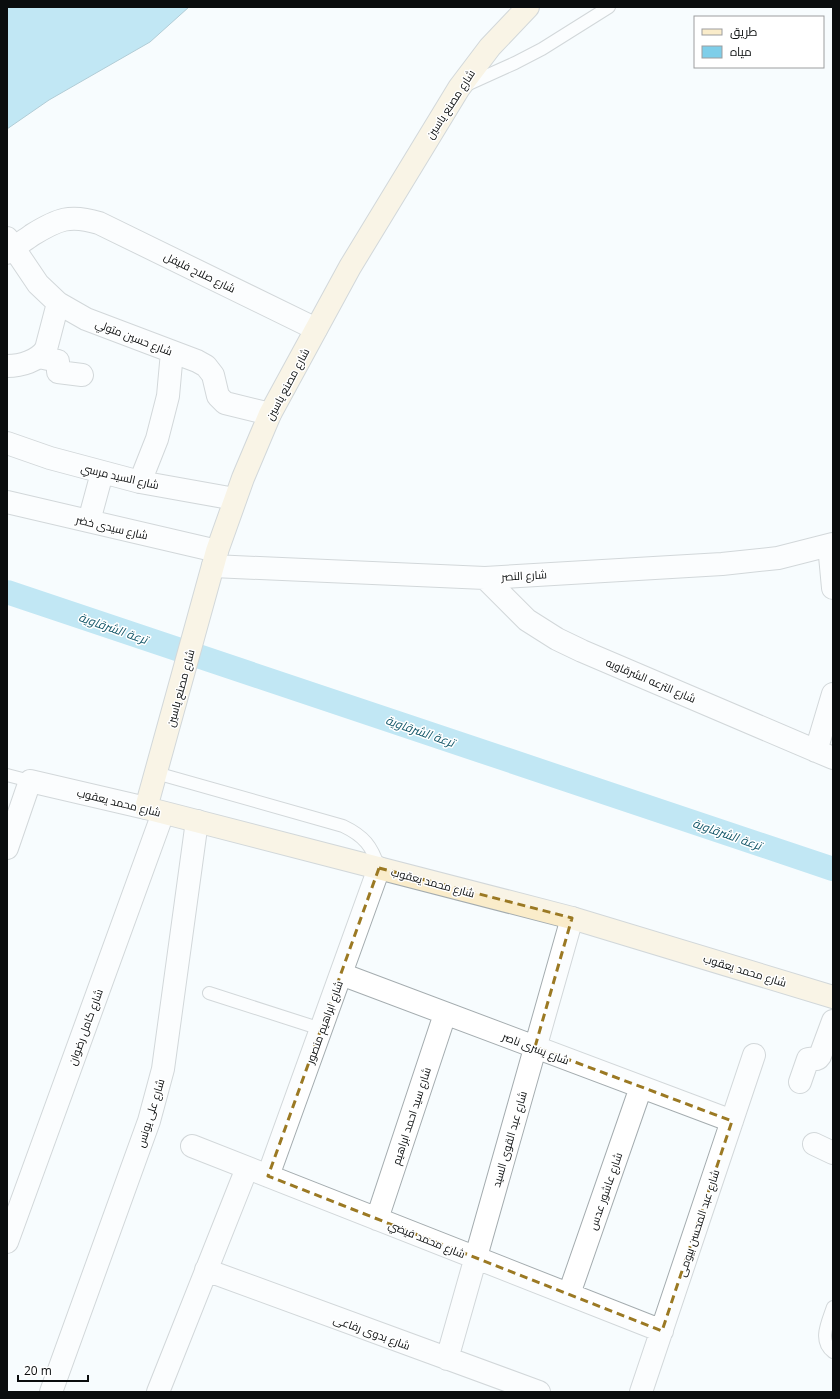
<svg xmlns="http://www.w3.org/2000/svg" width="840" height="1399" font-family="'Open Sans',Cairo,sans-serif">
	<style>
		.water { fill: #7ecee9; stroke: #5b94a7 }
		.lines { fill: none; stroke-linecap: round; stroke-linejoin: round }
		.canal { stroke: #7ecee9; stroke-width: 24 }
		.lane-casing { stroke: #a4acaf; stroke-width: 14 }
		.street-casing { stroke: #a4acaf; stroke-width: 24 }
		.secondary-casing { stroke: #a4acaf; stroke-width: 24 }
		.lane { stroke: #fff; stroke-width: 12 }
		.street { stroke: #fff; stroke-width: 22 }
		.secondary { stroke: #faecca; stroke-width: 22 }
		.marked { fill: none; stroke: #9b7923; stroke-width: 3; stroke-dasharray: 8 5; stroke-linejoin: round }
		.labels { text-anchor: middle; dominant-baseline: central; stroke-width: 3; stroke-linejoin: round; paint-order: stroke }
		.street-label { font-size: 11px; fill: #0a0d0e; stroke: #fff }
		.water-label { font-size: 12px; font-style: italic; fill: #135769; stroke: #fff }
	</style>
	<rect width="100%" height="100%" fill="#f7fcfe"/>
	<!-- water -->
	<path class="water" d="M 7,7 L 189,7 L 150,42 L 49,100 L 7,129 Z"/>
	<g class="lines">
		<!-- canal -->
		<path class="canal" d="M 7,592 L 833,869"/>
		<!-- lane casing -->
		<g class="lane-casing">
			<path id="lane" d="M 464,86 L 515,63 L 542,49 L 609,7
				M 156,773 L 343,826 C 364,836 372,846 379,868
				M 7,775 L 30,781
				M 209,993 L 321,1029
				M 833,1307 C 828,1322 818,1341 833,1352"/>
		</g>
		<!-- street casing -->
		<g class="street-casing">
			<path id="street" d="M 7,238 L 38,284 L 58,303 L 86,319 L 197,361 L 206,366 L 213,375 L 218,396 L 225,403 L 270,414
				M 7,253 C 15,246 24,241 32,235 C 58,219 70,214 99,223 L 316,329
				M 39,357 L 58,361 L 58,372 L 82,375
				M 7,366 C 21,366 38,361 46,349 L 58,303
				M 7,443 L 50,458 L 140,482 L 235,499
				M 140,482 L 157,439 L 168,396 L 172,352
				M 7,502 L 217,551
				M 89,521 L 102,473
				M 829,545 L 833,588
				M 213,566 L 485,578 L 722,564 L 778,558 L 833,544
				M 485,578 L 527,620 L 557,639 L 582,651 L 833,758
				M 816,751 L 833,694
				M 7,848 L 30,781 L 146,808
				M 341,974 L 732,1121
				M 800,1082 L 808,1059 C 814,1058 816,1062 820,1056 L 833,1021
				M 814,1144 L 833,1153
				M 192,1146 L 662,1331
				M 268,1176 L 379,868
				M 377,1219 L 445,1014
				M 7,1242 L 163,813
				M 206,1270 L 539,1392
				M 569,1294 L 641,1087
				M 447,1359 L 572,918
				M 51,1392 L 149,1121 L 163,1069 L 197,821
				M 158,1392 L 247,1168
				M 641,1392 L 754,1055"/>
		</g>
		<!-- secondary casing -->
		<g class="secondary-casing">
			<path id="secondary" d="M 528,7 L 490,47 L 459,88 L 350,267 L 270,414 L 243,478 L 217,551 L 146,808 L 572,918 L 833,997"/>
		</g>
		<!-- lane -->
		<use href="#lane" class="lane"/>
		<!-- street -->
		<use href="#street" class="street"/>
		<!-- secondary -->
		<use href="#secondary" class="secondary"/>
	</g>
	<!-- marked area -->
	<path d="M0 0H840V1399H0ZM 379,868 L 572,918 L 535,1047 L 732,1121 L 662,1331 L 268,1176 Z" fill="#f7fcfe" fill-opacity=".55" fill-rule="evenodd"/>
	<path class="marked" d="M 379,868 L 572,918 L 535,1047 L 732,1121 L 662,1331 L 268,1176 Z"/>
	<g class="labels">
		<!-- street labels -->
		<g class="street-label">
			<text transform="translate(450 104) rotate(-57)">شارع مصنع ياسين</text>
			<text transform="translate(200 272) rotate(26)">شارع صلاح فليفل</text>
			<text transform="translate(134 337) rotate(21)">شارع حسين متولي</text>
			<text transform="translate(287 384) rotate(-62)">شارع مصنع ياسين</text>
			<text transform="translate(120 476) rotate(13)">شارع السيد مرسي</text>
			<text transform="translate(112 527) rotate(13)">شارع سيدى خضر</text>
			<text transform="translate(524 575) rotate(-3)">شارع النصر</text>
			<text transform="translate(651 680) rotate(23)">شارع الترعه الشرقاويه</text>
			<text transform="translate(180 688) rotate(-75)">شارع مصنع ياسين</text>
			<text transform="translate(119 802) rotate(14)">شارع محمد يعقوب</text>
			<text transform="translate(433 882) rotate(15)">شارع محمد يعقوب</text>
			<text transform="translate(745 970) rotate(17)">شارع محمد يعقوب</text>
			<text transform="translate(324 1022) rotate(-70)">شارع ابراهيم منصور</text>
			<text transform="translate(85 1027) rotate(-70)">شارع كامل رضوان</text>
			<text transform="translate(536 1048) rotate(21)">شارع يسرى ناصر</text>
			<text transform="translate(150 1113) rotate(-73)">شارع على يونس</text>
			<text transform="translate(411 1116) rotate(-72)">شارع سيد احمد ابراهيم</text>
			<text transform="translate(509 1139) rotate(-74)">شارع عبد القوى السيد</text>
			<text transform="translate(605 1191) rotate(-71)">شارع عاشور عدس</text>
			<text transform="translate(698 1223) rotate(-72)">شارع عبد المحسن بيومى</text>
			<text transform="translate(427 1239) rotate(22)">شارع محمد فيضي</text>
			<text transform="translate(372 1332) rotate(20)">شارع بدوى رفاعى</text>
		</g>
		<!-- water labels -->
		<g class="water-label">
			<text transform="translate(113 628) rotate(19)">ترعة الشرقاوية</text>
			<text transform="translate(420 731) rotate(19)">ترعة الشرقاوية</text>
			<text transform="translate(727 834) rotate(19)">ترعة الشرقاوية</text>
		</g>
	</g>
	<!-- border -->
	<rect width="840" height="1399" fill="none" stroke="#0a0d0e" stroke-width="16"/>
	<!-- legend -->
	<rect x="694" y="16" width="130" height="52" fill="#ffffff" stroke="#9d9e9f"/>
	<rect x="702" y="29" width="20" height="6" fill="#faecca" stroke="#9d9e9f"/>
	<text x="730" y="36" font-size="12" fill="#0a0d0e">طريق</text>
	<rect x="702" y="46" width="20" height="12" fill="#7ecee9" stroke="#9d9e9f"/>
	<text x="730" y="56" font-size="12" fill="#0a0d0e">مياه</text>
	<!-- scale -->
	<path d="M18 1375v6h70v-6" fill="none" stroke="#0a0d0e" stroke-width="2"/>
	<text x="24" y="1375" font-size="12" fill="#0a0d0e" stroke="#ffffff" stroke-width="3" paint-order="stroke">20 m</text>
</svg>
